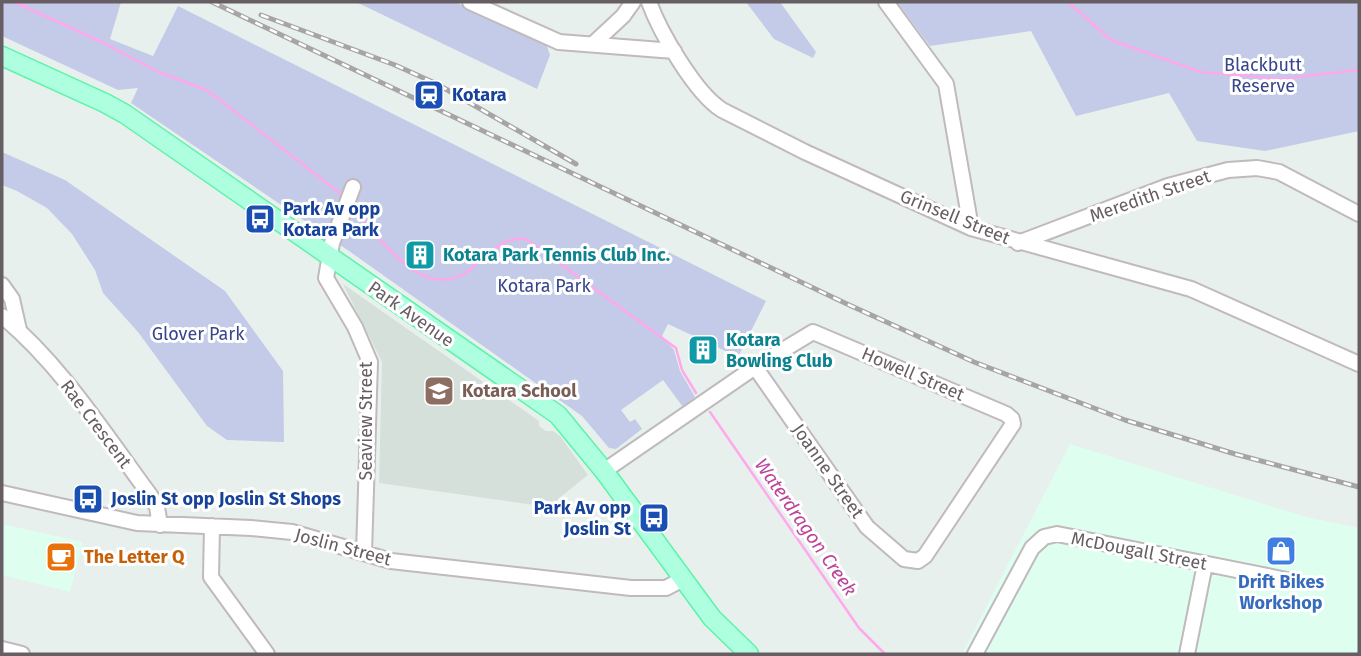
<svg xmlns="http://www.w3.org/2000/svg" width="1361" height="656" font-family="'Fira Sans',sans-serif">
	<style>
		.commercial { fill: #defef0 }
		.education { fill: #d5e0db }
		.green { fill: #c3cbe8 }
		.lines { fill: none; stroke-linecap: round; stroke-linejoin: round }
		.stream { stroke: #ffa8ec; stroke-width: 2.5 }
		.minor-casing { stroke: #c0b9bd; stroke-width: 18 }
		.major-casing { stroke: #5df3a9; stroke-width: 21 }
		.minor { stroke: #fff; stroke-width: 14 }
		.major { stroke: #adffe0; stroke-width: 18 }
		.rail-casing { stroke: #a7a4a6; stroke-width: 5 }
		.rail { stroke: #fff; stroke-width: 2.5; stroke-dasharray: 8; stroke-linecap: butt }
		.labels { text-anchor: middle; dominant-baseline: central; stroke-width: 6; stroke-linejoin: round; paint-order: stroke }
		.park-label { font-size: 18px; fill: #37458d; stroke: #fff }
		.transit-label { font-size: 18px; font-weight: bold; fill: #164399; stroke: #fff; text-anchor: start }
		.street-label { font-size: 18px; fill: #675e64; stroke: #fff }
		.culture-label { font-size: 18px; font-weight: bold; fill: #0d838f; stroke: #fff; text-anchor: start }
		.education-label { font-size: 18px; font-weight: bold; fill: #785e54; stroke: #fff; text-anchor: start }
		.food-label { font-size: 18px; font-weight: bold; fill: #c56008; stroke: #fff; text-anchor: start }
		.shop-label { font-size: 18px; font-weight: bold; fill: #366cbe; stroke: #fff }
		.water-label { font-size: 19px; font-style: italic; fill: #bd4499; stroke: #fff }
	</style>
	<rect width="100%" height="100%" fill="#e7f0ec"/>
	<!-- commercial -->
	<path class="commercial" d="M 1070,444 L 1306,517 L 1359,528 L 1359,654 L 962,654 Z
		M 2,524 L 83,542 L 70,592 L 2,575 Z"/>
	<!-- education -->
	<path class="education" d="M 343,284 L 539,421 L 539,426 L 546,431 L 553,431 L 560,436 L 588,475 L 548,507 L 379,483 L 382,362 Z"/>
	<!-- green -->
	<path class="green" d="M 2,2 L 121,2 L 110,39 L 153,56 L 178,6 L 766,301 L 738,357 L 668,324 L 662,336 L 674,350 L 680,371 L 695,397 L 683,407 L 663,380 L 621,410 L 630,422 L 635,419 L 642,429 L 616,449 L 609,448 L 582,416 L 349,251 L 131,103 L 138,88 L 118,90 L 2,36 Z
		M 356,2 L 455,2 L 547,46 L 550,55 L 537,89 Z
		M 746,2 L 780,2 L 816,52 L 813,58 L 774,39 Z
		M 897,2 L 1359,2 L 1359,131 L 1265,151 L 1197,141 L 1169,93 L 1076,116 L 1031,31 L 930,46 Z
		M 2,152 L 65,180 L 225,291 L 283,371 L 284,442 L 227,440 L 207,426 L 138,332 L 103,293 L 95,270 L 72,234 L 47,208 L 17,191 L 2,185 Z"/>
	<g class="lines">
		<!-- stream -->
		<path class="stream" d="M 14,2 L 104,43 L 158,72 L 207,90 L 341,194
			M 1068,2 L 1111,40 L 1201,72 L 1281,79 L 1359,70
			M 351,206 C 377,233 418,298 462,275 C 471,270 480,261 488,254 C 500,244 510,237 526,239 L 676,348 L 682,370 L 696,393
			M 710,412 L 859,628 L 885,654"/>
		<!-- minor casing -->
		<g class="minor-casing">
			<path id="minor" d="M 470,2 L 559,42 L 674,51
				M 649,2 C 660,32 695,93 722,110 L 805,152 L 971,228 L 1191,289 L 1359,364
				M 886,2 L 946,84 L 971,228
				M 594,43 L 623,16 L 633,2
				M 353,187 L 332,243 L 326,278 L 355,327 L 370,362 L 364,553
				M 1018,243 L 1168,186 L 1228,170 L 1257,168 L 1279,172 L 1359,214
				M 2,285 L 12,299 L 19,330
				M 2,316 C 61,365 104,433 150,495 L 157,507 L 160,525
				M 604,471 L 755,367 L 813,332 L 1006,414 L 1012,419 L 1013,424 L 925,556 L 918,561 L 904,559 L 867,527 L 755,367
				M 2,493 L 137,523 L 251,528 L 292,532 L 391,561 L 631,588 L 666,588 L 683,579
				M 212,526 L 211,577 L 267,654
				M 2,649 L 22,654
				M 975,654 L 1032,548 L 1044,537 L 1057,534 L 1287,580
				M 1187,654 L 1205,564"/>
		</g>
		<!-- major casing -->
		<g class="major-casing">
			<path id="major" d="M 2,56 L 105,103 L 125,114 L 558,415 L 604,471 L 712,618 L 749,654"/>
		</g>
		<!-- minor -->
		<use href="#minor" class="minor"/>
		<!-- major -->
		<use href="#major" class="major"/>
		<!-- rail casing -->
		<g class="rail-casing">
			<path id="rail" d="M 212,2 L 847,304 L 974,362 L 1125,420 L 1235,454 L 1359,487
				M 261,15 L 395,65 L 437,84 L 576,164"/>
		</g>
		<!-- rail -->
		<use href="#rail" class="rail"/>
	</g>
	<!-- icons -->
	<defs>
		<g id="station-square" transform="scale(1.575)"><rect x="-9" y="-9" width="18" height="18" rx="4" fill="#1a4fb4" stroke="#fff"/><path d="M-3-6H3Q5-6 5-4V2Q5 4 3 4L4.5 6H3L1.5 4h-3L-3 6H-4.5L-3 4Q-5 4-5 2V-4Q-5-6-3-6ZM-3.5-4v3h7v-3ZM-3.5 1v1.5H-2V1ZM2 1v1.5H3.5V1Z" fill="#fff"/></g>
		<g id="bus-square" transform="scale(1.575)"><rect x="-9" y="-9" width="18" height="18" rx="4" fill="#1a4fb4" stroke="#fff"/><path d="M-5-6H5V4H4V6H2V4H-2V6H-4V4H-5ZM-3.5-4V0h7V-4ZM-3.5 1.2v1.5H-2V1.2ZM2 1.2v1.5H3.5V1.2Z" fill="#fff"/></g>
		<g id="building-square" transform="scale(1.575)"><rect x="-9" y="-9" width="18" height="18" rx="4" fill="#0f9aa8" stroke="#fff"/><path d="M-4-6H4V6H1V3H-1V6H-4ZM-2.5-4.3h1.7v1.8h-1.7ZM.8-4.3h1.7v1.8H.8ZM-2.5-1h1.7V.8h-1.7ZM.8-1h1.7V.8H.8Z" fill="#fff"/></g>
		<g id="school-square" transform="scale(1.575)"><rect x="-9" y="-9" width="18" height="18" rx="4" fill="#8d6e63" stroke="#fff"/><path d="M0-5L7-2L0 1L-7-2ZM-4 1L0 2.5L4 1V4Q0 6-4 4Z" fill="#fff"/></g>
		<g id="shop-square" transform="scale(1.575)"><rect x="-9" y="-9" width="18" height="18" rx="4" fill="#3f7fe0" stroke="#fff"/><path d="M-5-2.5h2.3a2.7 3.5 0 0 1 5.4 0H5L5.5 6h-11ZM-1.5-2.5h3a1.5 2.3 0 0 0-3 0Z" fill="#fff"/></g>
		<g id="cafe-square" transform="scale(1.575)"><rect x="-9" y="-9" width="18" height="18" rx="4" fill="#e8710a" stroke="#fff"/><path d="M-5.5-4.5H6V0H3Q3 3.5 0 3.5H-2.5Q-5.5 3.5-5.5 0ZM3-3.2v2h1.7v-2ZM-6 4.5H4V6H-6Z" fill="#fff"/></g>
	</defs>
	<g fill-rule="evenodd">
		<use href="#station-square" x="429" y="95"/>
		<use href="#bus-square" x="260" y="219"/>
		<use href="#building-square" x="420" y="255"/>
		<use href="#building-square" x="703" y="350"/>
		<use href="#school-square" x="439" y="391"/>
		<use href="#bus-square" x="88" y="499"/>
		<use href="#bus-square" x="654" y="518"/>
		<use href="#shop-square" x="1281" y="551"/>
		<use href="#cafe-square" x="61" y="557"/>
	</g>
	<g class="labels">
		<!-- park labels -->
		<g class="park-label">
			<text x="1263" y="65">Blackbutt<tspan x="1263" dy="21">Reserve</tspan></text>
			<text x="544" y="286">Kotara Park</text>
			<text x="198" y="334">Glover Park</text>
		</g>
		<!-- transit labels -->
		<g class="transit-label">
			<text x="452" y="95">Kotara</text>
			<text x="283" y="209">Park Av opp<tspan x="283" dy="21">Kotara Park</tspan></text>
			<text x="111" y="499">Joslin St opp Joslin St Shops</text>
			<text x="631" y="508" text-anchor="end">Park Av opp<tspan x="631" dy="21">Joslin St</tspan></text>
		</g>
		<!-- street labels -->
		<g class="street-label">
			<text transform="translate(1150 196) rotate(-19)">Meredith Street</text>
			<text transform="translate(955 217) rotate(22)">Grinsell Street</text>
			<text transform="translate(411 314) rotate(35)">Park Avenue</text>
			<text transform="translate(913 374) rotate(23)">Howell Street</text>
			<text transform="translate(366 421) rotate(-90)">Seaview Street</text>
			<text transform="translate(96 424) rotate(53)">Rae Crescent</text>
			<text transform="translate(828 471) rotate(55)">Joanne Street</text>
			<text transform="translate(343 547) rotate(15)">Joslin Street</text>
			<text transform="translate(1139 551) rotate(11)">McDougall Street</text>
		</g>
		<!-- culture labels -->
		<g class="culture-label">
			<text x="443" y="255">Kotara Park Tennis Club Inc.</text>
			<text x="726" y="340">Kotara<tspan x="726" dy="21">Bowling Club</tspan></text>
		</g>
		<!-- education labels -->
		<g class="education-label">
			<text x="462" y="391">Kotara School</text>
		</g>
		<!-- food labels -->
		<g class="food-label">
			<text x="84" y="557">The Letter Q</text>
		</g>
		<!-- shop labels -->
		<g class="shop-label">
			<text x="1281" y="582">Drift Bikes<tspan x="1281" dy="21">Workshop</tspan></text>
		</g>
		<!-- water labels -->
		<g class="water-label">
			<text transform="translate(806 527) rotate(55)">Waterdragon Creek</text>
		</g>
	</g>
	<!-- border -->
	<rect width="1361" height="656" fill="none" stroke="#675e64" stroke-width="7"/>
</svg>
